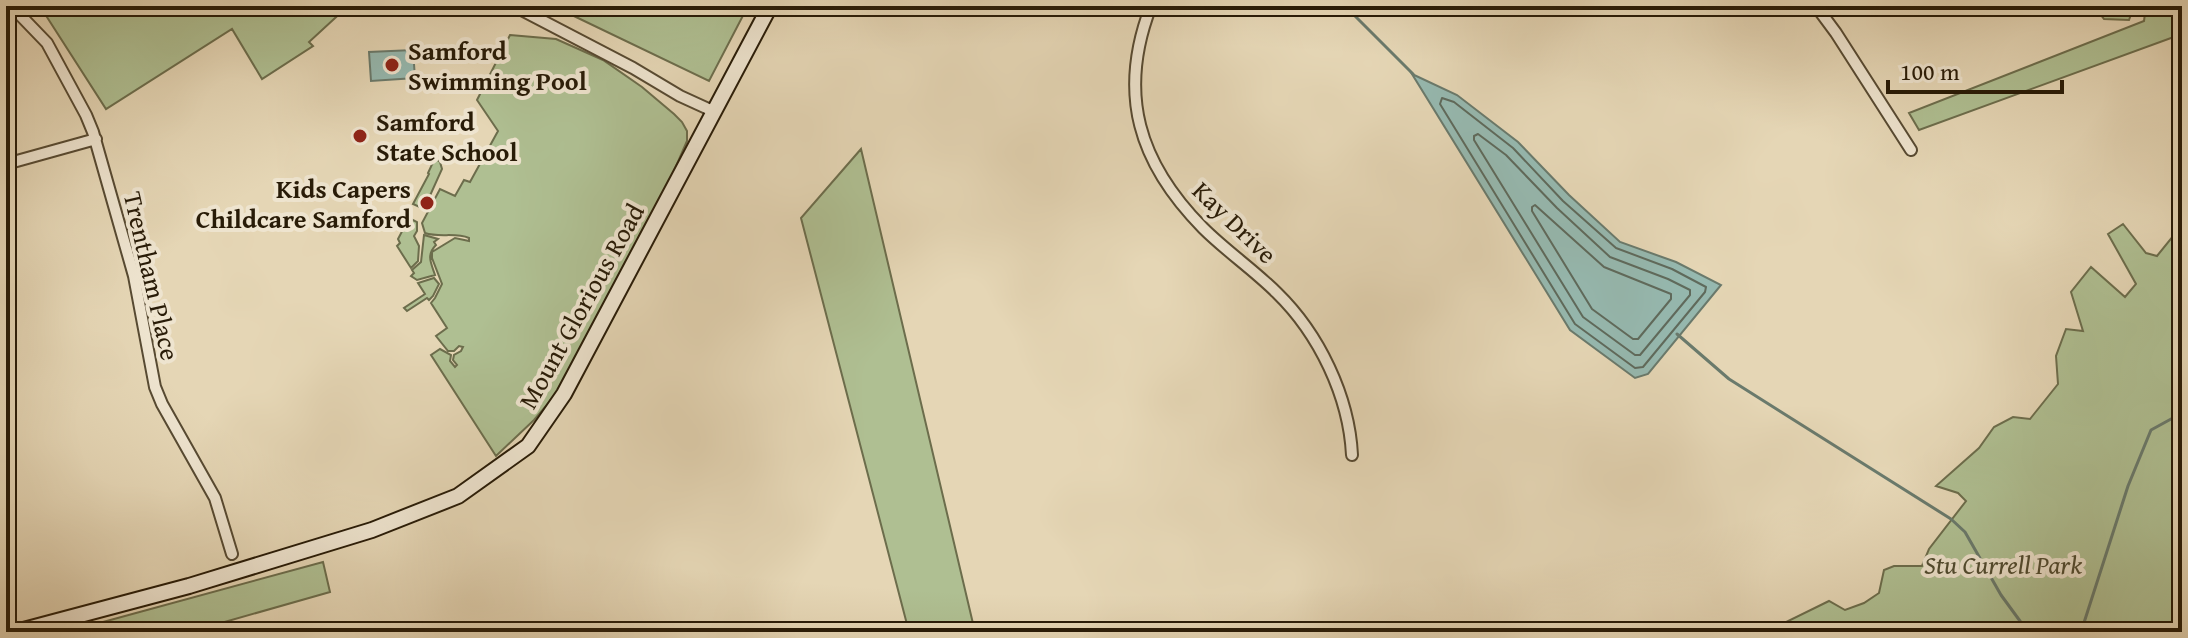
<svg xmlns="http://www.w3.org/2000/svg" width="2188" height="638" font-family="'Gentium Book Plus',serif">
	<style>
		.green { fill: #afbf92; stroke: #6c6d4c; stroke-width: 2 }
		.water { fill: #96b9b0; stroke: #6a7a6c; stroke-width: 2 }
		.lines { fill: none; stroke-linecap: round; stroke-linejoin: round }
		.shore { stroke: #5f6a5c; stroke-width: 2 }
		.stream { stroke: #6a7a6c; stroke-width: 3 }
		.street-casing { stroke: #574a32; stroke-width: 14 }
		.secondary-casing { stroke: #281b07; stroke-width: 18 }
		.street { stroke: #eee4cf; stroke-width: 10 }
		.secondary { stroke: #eee4cf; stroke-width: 14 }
		.poi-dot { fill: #8f2418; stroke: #eee4cf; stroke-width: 3 }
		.labels { text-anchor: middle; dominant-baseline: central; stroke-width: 8; stroke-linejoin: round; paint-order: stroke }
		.poi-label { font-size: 26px; font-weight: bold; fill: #281b07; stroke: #eee4cf; text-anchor: start }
		.street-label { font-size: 26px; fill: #281b07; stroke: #eee4cf }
		.park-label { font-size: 26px; font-style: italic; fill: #504c31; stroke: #eee4cf }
	</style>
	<rect width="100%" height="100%" fill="#e5d6b5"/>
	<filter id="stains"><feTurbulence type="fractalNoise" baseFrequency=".0025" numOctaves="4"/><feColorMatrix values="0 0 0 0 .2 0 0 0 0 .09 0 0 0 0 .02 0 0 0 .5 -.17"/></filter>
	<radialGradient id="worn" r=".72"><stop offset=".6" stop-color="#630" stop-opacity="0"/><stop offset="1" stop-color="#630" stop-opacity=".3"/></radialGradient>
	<!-- green -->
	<path class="green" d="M 50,6 L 347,6 L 347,7 L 309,42 L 313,46 L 262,79 L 232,29 L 106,109 L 45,14 Z
		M 553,6 L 748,6 L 709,81 Z
		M 2094,6 L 2134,6 L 2129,20 L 2104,19 Z
		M 2146,6 L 2168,6 L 2168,12 L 2178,8 L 2177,6 L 2182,6 L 2182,34 L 1919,130 L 1909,113 L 2144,21 Z
		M 510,35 L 556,39 L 603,60 L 642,87 L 674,114 L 682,122 L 687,131 L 687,141 L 654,217 L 582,356 L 552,399 L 534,420 L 496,456 L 431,355 L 440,349 L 451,355 L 450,361 L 455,367 L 457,365 L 453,360 L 454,355 L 461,351 L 463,347 L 459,346 L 454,351 L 448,351 L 436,336 L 447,328 L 431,303 L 435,298 L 442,284 L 432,258 L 432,252 L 455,238 L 469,241 L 469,238 C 455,232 440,238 425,233 L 422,223 L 440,189 L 455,196 L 464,180 L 470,182 L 498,131 L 477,100 Z
		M 861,149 L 975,632 L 909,632 L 801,218 Z
		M 435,158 L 440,162 L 442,169 L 424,209 L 413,204 L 429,174 L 428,173 Z
		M 409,218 L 417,222 L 417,231 L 414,236 L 419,246 L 418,261 L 411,268 L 397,246 L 400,243 L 398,239 Z
		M 2123,224 L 2146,253 L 2157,256 L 2182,225 L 2181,632 L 1777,632 L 1784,623 L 1829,601 L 1845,610 L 1864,603 L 1879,593 L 1884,570 L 1894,566 L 1922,566 L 1929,549 L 1966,501 L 1958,493 L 1936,486 L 1979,448 L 1994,427 L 2013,417 L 2030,419 L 2058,384 L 2056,356 L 2066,329 L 2083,331 L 2071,292 L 2091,267 L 2125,297 L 2136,284 L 2108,234 Z
		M 424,235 L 438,239 L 434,242 L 436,245 C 426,255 431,263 435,275 L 417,280 L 411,276 L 414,273 L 412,270 L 421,262 Z
		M 434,278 L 439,284 L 433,296 L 429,300 L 427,298 L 407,311 L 404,308 L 425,294 L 418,283 Z
		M 323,562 L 330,592 L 207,627 L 208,632 L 189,632 L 187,628 L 175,632 L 73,632 L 103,622 Z"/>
	<!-- water -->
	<path class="water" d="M 413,50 L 415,78 L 371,81 L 369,52 Z
		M 1412,74 L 1457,95 L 1518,142 L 1569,195 L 1620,242 L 1676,262 L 1721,285 L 1648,374 L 1635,378 L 1570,330 Z"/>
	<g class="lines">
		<!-- shore -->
		<path class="shore" d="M 1442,98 L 1454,102 L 1513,148 L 1563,201 L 1616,248 L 1672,269 L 1706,287 L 1705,292 L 1643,367 L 1635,368 L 1575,324 L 1440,104 Z
			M 1478,134 L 1506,155 L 1557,208 L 1610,257 L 1668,279 L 1690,290 L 1690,295 L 1640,355 L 1635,355 L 1583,317 L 1474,140 L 1474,136 Z
			M 1535,205 L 1604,267 L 1671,294 L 1671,299 L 1638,339 L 1633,339 L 1592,309 L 1532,211 L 1532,207 Z"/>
		<!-- stream -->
		<path class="stream" d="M 1345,6 L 1413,74
			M 1677,334 L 1729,379 L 1951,519 L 1965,532 L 2001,595 L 2020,621 L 2031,632
			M 2081,632 L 2128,486 L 2151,430 L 2182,413"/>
		<!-- street casing -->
		<g class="street-casing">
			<path id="street" d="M 514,6 L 633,68 L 680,96 L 715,112
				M 1151,6 C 1117,94 1139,163 1203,228 C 1226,251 1254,270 1277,293 C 1319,334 1349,396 1352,455
				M 1816,6 L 1836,33 L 1911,150
				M 20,15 L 47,43 L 86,115 L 93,132 L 134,276 L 155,387 L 162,404 L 215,498 L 232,554
				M 6,164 L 96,139"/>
		</g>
		<!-- secondary casing -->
		<g class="secondary-casing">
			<path id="secondary" d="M 16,632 L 189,586 L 372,530 L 458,496 L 528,446 L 564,394 L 770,6"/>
		</g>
		<!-- street -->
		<use href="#street" class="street"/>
		<!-- secondary -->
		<use href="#secondary" class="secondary"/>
	</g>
	<!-- markers -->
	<g class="poi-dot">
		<circle cx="392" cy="65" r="8"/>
		<circle cx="360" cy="136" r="8"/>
		<circle cx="427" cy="203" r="8"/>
	</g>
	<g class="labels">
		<!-- poi labels -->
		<g class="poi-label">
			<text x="408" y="50">Samford<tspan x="408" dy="30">Swimming Pool</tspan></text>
			<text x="376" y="121">Samford<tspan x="376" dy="30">State School</tspan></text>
			<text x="411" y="188" text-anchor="end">Kids Capers<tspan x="411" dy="30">Childcare Samford</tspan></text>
		</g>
		<!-- street labels -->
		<g class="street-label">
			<text transform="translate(1235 222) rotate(44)">Kay Drive</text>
			<text transform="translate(152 276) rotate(77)">Trentham Place</text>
			<text transform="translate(581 306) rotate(-61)">Mount Glorious Road</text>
		</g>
		<!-- park labels -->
		<g class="park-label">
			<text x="2003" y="564">Stu Currell Park</text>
		</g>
	</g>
	<!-- margin -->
	<rect width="2188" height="638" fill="none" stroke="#e5d6b5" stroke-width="32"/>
	<rect x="8" y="8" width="2172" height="622" fill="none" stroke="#281b07" stroke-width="4"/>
	<rect x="16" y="16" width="2156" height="606" fill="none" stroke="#281b07" stroke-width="2"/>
	<!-- scale -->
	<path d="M1888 80v12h174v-12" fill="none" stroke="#281b07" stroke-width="4"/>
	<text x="1900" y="80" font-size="24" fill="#281b07" stroke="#eee4cf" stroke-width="6" paint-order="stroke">100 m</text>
	<rect width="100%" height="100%" filter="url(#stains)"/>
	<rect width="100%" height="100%" fill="url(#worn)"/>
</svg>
